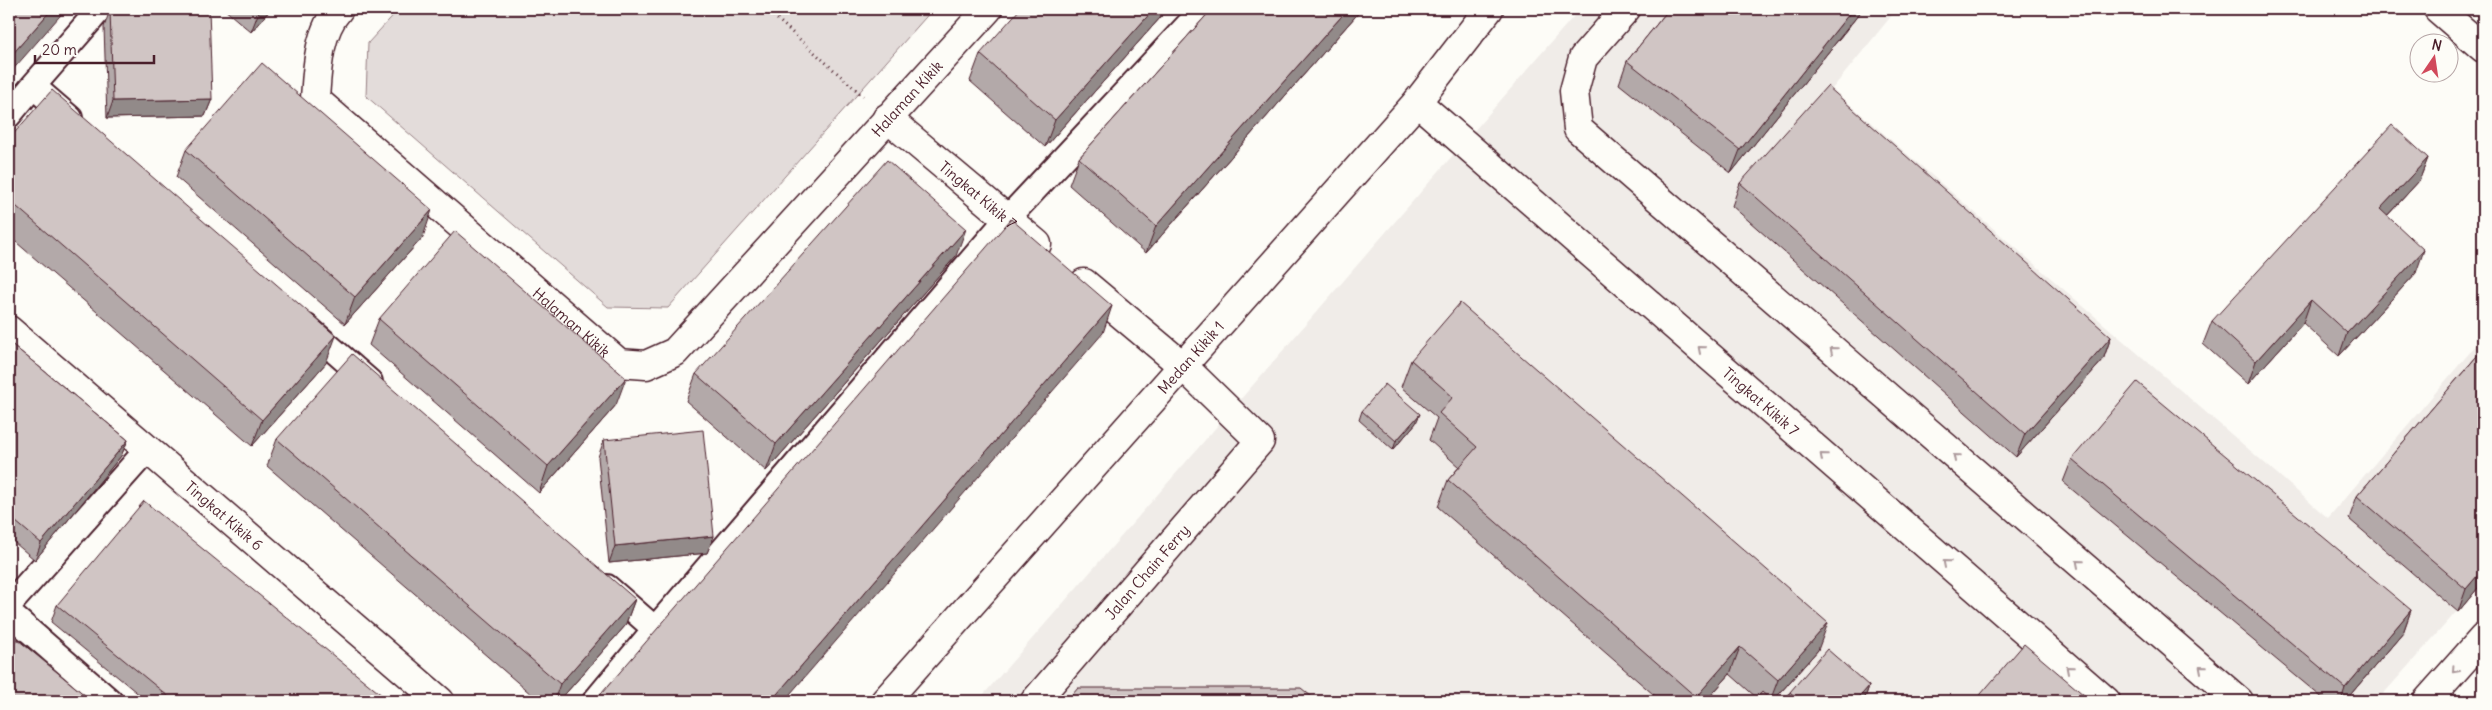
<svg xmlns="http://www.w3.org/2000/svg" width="2492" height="710" font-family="Delius,sans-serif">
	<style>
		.built { fill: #f0ece8 }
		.green { fill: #e3dcda; stroke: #967e82 }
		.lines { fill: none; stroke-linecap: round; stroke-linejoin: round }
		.lane-casing { stroke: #4a1f2b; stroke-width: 28 }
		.street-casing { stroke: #4a1f2b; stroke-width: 31 }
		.secondary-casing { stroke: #4a1f2b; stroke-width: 31 }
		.path { stroke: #4a1f2b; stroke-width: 3; stroke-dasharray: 1 4; stroke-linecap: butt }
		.lane { stroke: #fdfcf7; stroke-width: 24 }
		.street { stroke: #fdfcf7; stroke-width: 28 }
		.secondary { stroke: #fdfcf7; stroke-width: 28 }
		.wall { fill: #b3a9a9; stroke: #4a1f2b }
		.shaded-wall { fill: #928a89; stroke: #4a1f2b }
		.building { fill: #d0c5c4; stroke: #4a1f2b }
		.oneway { stroke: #ac999b }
		.labels { text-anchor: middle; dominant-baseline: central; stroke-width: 4; stroke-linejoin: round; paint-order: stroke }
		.street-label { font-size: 15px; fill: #4a1f2b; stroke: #fdfcf7 }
	</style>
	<rect width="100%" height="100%" fill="#fdfcf7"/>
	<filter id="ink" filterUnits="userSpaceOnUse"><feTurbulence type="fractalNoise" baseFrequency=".02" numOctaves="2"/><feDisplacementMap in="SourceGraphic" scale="10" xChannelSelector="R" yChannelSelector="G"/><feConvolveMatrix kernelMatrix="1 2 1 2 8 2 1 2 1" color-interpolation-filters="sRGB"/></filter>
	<g filter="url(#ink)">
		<!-- built -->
		<path class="built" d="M 1580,9 L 1897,9 L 1832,89 L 2328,518 L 2483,337 L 2483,582 L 2377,701 L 978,701 Z"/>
		<!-- green -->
		<path class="green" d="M 399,9 L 933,9 L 668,308 L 608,307 L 366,96 L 368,43 Z"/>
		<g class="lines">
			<!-- lane casing -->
			<g class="lane-casing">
				<path id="lane" d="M 9,115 L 33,86
					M 70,118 L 33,86 L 100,9
					M 307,327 L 370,382
					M 607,587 L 655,629
					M 9,605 L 147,450
					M 9,613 L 110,701
					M 595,701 L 655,629 L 1007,219 L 1203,9"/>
			</g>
			<!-- street casing -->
			<g class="street-casing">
				<g id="street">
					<path id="s1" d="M 339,9 C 318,32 317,70 315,99 L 619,363 L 646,365 L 675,352 L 988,9"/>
					<path d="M 1626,9 L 1583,58 L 1574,91 L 1578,129 L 2239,701"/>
					<path d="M 2438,9 L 2483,48"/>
					<path id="s2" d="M 1417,102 L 2106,701"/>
					<path id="s3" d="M 887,118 L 1037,244"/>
					<path id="s4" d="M 9,330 L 440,701"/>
					<path id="s5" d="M 1035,701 L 1260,441 L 1183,366 L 1084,283"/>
					<path d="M 2427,701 L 2483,638"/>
				</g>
			</g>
			<!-- secondary casing -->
			<g class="secondary-casing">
				<g id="secondary">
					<path id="s6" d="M 885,701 L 1417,102 L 1489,9"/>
				</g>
			</g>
			<!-- path -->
			<path class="path" d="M 766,9 L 863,96"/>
			<!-- lane -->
			<use href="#lane" class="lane"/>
			<!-- street -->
			<use href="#street" class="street"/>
			<!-- secondary -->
			<use href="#secondary" class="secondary"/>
		</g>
		<!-- wall -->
		<path class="wall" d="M 224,9 L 271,9 L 251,32 Z
			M 1168,9 L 1045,147 L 970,81 L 980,54 Z
			M 1212,9 L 1362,9 L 1146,253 L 1069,185 L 1079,158 Z
			M 1669,9 L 1863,9 L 1731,173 L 1619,84 L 1627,61 Z
			M 110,10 L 212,99 L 205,116 L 107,118 L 104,27 Z
			M 9,139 L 326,363 L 252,446 L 9,236 Z
			M 186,150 L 423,237 L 345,324 L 176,177 Z
			M 2428,158 L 2419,181 L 2387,216 L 2416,273 L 2339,356 L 2303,323 L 2248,384 L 2203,344 L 2212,321 Z
			M 1740,183 L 2111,337 L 2103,360 L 2016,457 L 1732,206 Z
			M 956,256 L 766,471 L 686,401 L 696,374 Z
			M 379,319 L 616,405 L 539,493 L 369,345 Z
			M 9,342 L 128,440 L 121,456 L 35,560 L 9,538 Z
			M 2483,349 L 2483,582 L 2458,612 L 2349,519 L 2357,496 Z
			M 1411,360 L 1818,650 L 1773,701 L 1757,698 L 1730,674 L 1706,701 L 1661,701 L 1438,507 L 1448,480 L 1459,467 L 1429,440 L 1437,418 L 1401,387 Z
			M 1362,411 L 1416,423 L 1393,450 L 1359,420 Z
			M 277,439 L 635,599 L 625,626 L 559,701 L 539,701 L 267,466 Z
			M 604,440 L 714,536 L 707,553 L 609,563 L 598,457 Z
			M 2072,459 L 2411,610 L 2403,633 L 2345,701 L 2326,701 L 2063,482 Z
			M 57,605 L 389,701 L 147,701 L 51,622 Z
			M 1869,686 L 1864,701 L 1786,701 L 1790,692 Z"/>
		<!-- shaded-wall -->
		<path class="shaded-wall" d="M 52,9 L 66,9 L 9,74 L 9,58 Z
			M 260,9 L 271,9 L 251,32 Z
			M 1154,9 L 1168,9 L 1045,147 L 1055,120 Z
			M 1348,9 L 1362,9 L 1146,253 L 1156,226 Z
			M 1853,9 L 1863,9 L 1731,173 L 1740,150 Z
			M 212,99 L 205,116 L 107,118 L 113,101 Z
			M 2428,158 L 2419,181 L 2372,232 L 2380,209 Z
			M 432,210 L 423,237 L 345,324 L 355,297 Z
			M 966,229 L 956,256 L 766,471 L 776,444 Z
			M 2424,250 L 2416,273 L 2339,356 L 2347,333 Z
			M 2311,300 L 2303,323 L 2248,384 L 2256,361 Z
			M 1112,306 L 1103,333 L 784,701 L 771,701 Z
			M 336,336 L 326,363 L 252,446 L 262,420 Z
			M 2111,337 L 2103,360 L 2016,457 L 2025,434 Z
			M 626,378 L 616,405 L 539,493 L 548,466 Z
			M 1420,414 L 1416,423 L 1393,450 L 1396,441 Z
			M 128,440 L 121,456 L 35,560 L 41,543 Z
			M 714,536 L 707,553 L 609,563 L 615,546 Z
			M 2483,569 L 2483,582 L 2458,612 L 2466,589 Z
			M 635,599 L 625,626 L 559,701 L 554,701 L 560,684 Z
			M 2411,610 L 2403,633 L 2345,701 L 2341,701 L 2345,688 Z
			M 1828,623 L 1818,650 L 1773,701 L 1770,701 L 1778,680 Z
			M 1740,647 L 1730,674 L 1706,701 L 1695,701 L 1696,697 Z
			M 1869,686 L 1864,701 L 1856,701 Z"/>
		<!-- building -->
		<path class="building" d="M 9,9 L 52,9 L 9,58 Z
			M 170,9 L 209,9 L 212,99 L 113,101 L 110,10 Z
			M 1020,9 L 1154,9 L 1055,120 L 980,54 Z
			M 1212,9 L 1348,9 L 1156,226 L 1079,158 Z
			M 1669,9 L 1853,9 L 1740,150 L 1627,61 Z
			M 262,63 L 432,210 L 355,297 L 186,150 Z
			M 1827,86 L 2111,337 L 2025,434 L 1740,183 Z
			M 52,90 L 336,336 L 262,420 L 9,200 L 9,139 Z
			M 2392,125 L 2428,158 L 2380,209 L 2424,250 L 2347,333 L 2311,300 L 2256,361 L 2212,321 Z
			M 887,160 L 966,229 L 776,444 L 696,374 Z
			M 1011,219 L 1112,306 L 771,701 L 595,701 Z
			M 455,231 L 626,378 L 548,466 L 379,319 Z
			M 1460,303 L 1828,623 L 1778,680 L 1740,647 L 1696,697 L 1448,480 L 1477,447 L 1439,413 L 1453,397 L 1411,360 Z
			M 9,342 L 128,440 L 41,543 L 9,516 Z
			M 2483,349 L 2483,569 L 2466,589 L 2357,496 Z
			M 352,354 L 635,599 L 560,684 L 277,439 Z
			M 2137,382 L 2411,610 L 2345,688 L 2072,459 Z
			M 1385,384 L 1420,414 L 1396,441 L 1362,411 Z
			M 703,430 L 714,536 L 615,546 L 604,440 Z
			M 144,501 L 389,701 L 174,701 L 57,605 Z
			M 17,639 L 92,701 L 9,701 L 9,649 Z
			M 2024,644 L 2091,701 L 1975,701 Z
			M 1827,649 L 1869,686 L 1856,701 L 1800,701 L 1790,692 Z
			M 1078,688 L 1301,688 L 1317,701 L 1067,701 Z
			M 1762,692 L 1772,701 L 1754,701 Z"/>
		<!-- one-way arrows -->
		<defs><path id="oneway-chevron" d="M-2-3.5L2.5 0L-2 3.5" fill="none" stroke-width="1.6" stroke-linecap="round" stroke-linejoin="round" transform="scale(1.25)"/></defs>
		<g class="oneway">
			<use href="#oneway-chevron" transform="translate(1701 349) rotate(-139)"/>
			<use href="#oneway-chevron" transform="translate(1833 350) rotate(-139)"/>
			<use href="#oneway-chevron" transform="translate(1823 456) rotate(-139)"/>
			<use href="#oneway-chevron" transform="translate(1956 457) rotate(-139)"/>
			<use href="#oneway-chevron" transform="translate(1946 563) rotate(-139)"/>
			<use href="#oneway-chevron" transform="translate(2079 563) rotate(-139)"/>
			<use href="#oneway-chevron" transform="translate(2069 669) rotate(-139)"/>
			<use href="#oneway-chevron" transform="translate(2202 669) rotate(-139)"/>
			<use href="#oneway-chevron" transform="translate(2455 670) rotate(132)"/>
		</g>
	</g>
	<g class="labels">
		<!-- street labels -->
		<g class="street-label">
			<text stroke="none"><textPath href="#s1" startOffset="900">Halaman Kikik</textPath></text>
			<text stroke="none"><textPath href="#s3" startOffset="119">Tingkat Kikik 7</textPath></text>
			<text stroke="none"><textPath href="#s1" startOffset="435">Halaman Kikik</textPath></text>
			<text stroke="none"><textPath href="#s6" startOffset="460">Medan Kikik 1</textPath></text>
			<text stroke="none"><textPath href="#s2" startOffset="456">Tingkat Kikik 7</textPath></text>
			<text stroke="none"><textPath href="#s4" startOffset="284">Tingkat Kikik 6</textPath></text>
			<text stroke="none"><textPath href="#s5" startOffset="171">Jalan Chain Ferry</textPath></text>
		</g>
	</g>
	<!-- margin -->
	<rect width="2492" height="710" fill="none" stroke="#fdfcf7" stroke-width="30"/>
	<rect x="15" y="15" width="2462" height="680" fill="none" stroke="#4a1f2b" stroke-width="2" filter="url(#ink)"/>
	<!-- north arrow -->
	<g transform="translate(2434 58) rotate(13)"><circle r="24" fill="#fdfcf7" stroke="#b5a4a5"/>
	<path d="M0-4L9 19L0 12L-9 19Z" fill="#d1495b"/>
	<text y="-8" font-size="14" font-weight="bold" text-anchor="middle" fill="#4a1f2b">N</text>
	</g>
	<!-- scale -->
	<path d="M35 55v8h119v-8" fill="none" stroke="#4a1f2b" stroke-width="2.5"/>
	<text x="42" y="55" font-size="15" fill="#4a1f2b" stroke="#fdfcf7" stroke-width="4" paint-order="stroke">20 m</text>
</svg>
